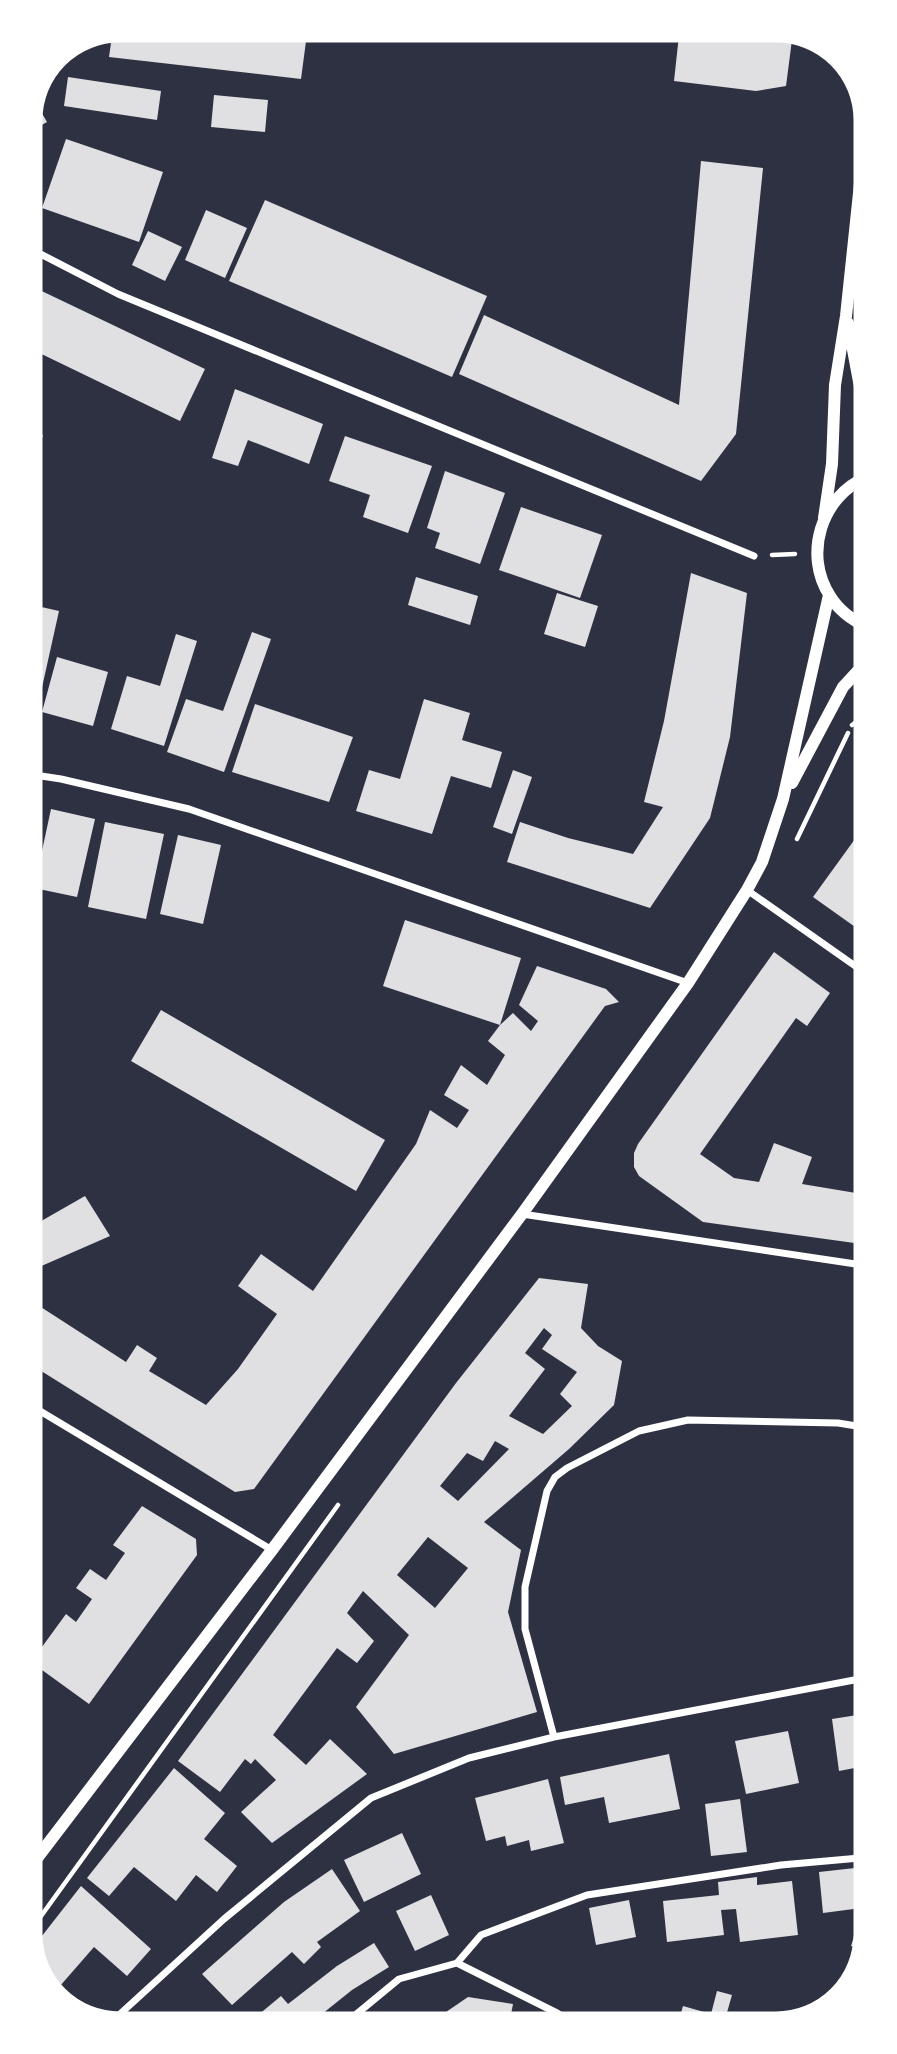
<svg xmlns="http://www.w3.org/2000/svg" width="897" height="2054" font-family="'PT Sans',sans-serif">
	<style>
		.building { fill: #e0e0e3; fill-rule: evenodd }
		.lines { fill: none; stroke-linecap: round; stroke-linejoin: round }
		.path { stroke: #fff; stroke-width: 4.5 }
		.minor { stroke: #fff; stroke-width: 7 }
		.tertiary { stroke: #fff; stroke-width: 12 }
		.rim { fill: none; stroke: #fff; stroke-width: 9 }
	</style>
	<rect width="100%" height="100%" fill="#2d3142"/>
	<!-- building -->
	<path class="building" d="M 121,26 L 308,26 L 301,79 L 109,57 L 113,29 Z
		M 680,26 L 763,26 L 763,28 L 793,32 L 786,86 L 756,91 L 674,81 Z
		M 68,77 L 161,91 L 157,120 L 64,106 Z
		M 214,95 L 268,100 L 265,132 L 211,127 Z
		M 40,110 L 47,122 L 26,134 L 26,118 Z
		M 66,139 L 163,172 L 139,242 L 42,208 Z
		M 701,161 L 763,168 L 736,434 L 701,481 L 459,374 L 484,315 L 679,405 Z
		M 27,165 L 34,171 L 30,206 L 27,208 Z
		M 265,200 L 487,296 L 452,377 L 229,281 Z
		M 206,210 L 247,228 L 225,278 L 185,260 Z
		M 148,231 L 182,247 L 165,281 L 132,265 Z
		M 27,284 L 205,369 L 180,421 L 27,347 Z
		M 235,389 L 323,424 L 309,464 L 248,440 L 238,466 L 212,458 Z
		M 27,431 L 43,435 L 28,484 L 27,484 Z
		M 345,436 L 432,466 L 408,533 L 363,517 L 370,495 L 329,481 Z
		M 445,471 L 505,493 L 480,564 L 435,548 L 440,533 L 427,528 Z
		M 521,507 L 602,535 L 580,598 L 499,570 Z
		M 691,573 L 747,593 L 730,737 L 710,818 L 650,908 L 507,862 L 520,822 L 568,838 L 633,854 L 663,807 L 644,802 L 664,721 Z
		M 416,577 L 478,596 L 470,625 L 408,605 Z
		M 557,593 L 598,606 L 585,647 L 544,634 Z
		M 37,606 L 59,611 L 35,719 L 28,718 L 28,649 Z
		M 252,632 L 271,639 L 224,772 L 167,752 L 186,699 L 223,711 Z
		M 176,634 L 197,641 L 164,746 L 111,729 L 127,676 L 160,686 Z
		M 57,657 L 108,672 L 93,726 L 42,712 Z
		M 424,699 L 470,713 L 462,740 L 502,752 L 491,788 L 451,776 L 432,834 L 356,811 L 369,770 L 400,779 Z
		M 255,704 L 353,737 L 329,802 L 232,772 Z
		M 513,770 L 532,777 L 512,834 L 493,827 Z
		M 51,809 L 95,819 L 77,897 L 34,888 Z
		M 868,821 L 868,915 L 858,929 L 813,897 Z
		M 105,822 L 164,834 L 146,919 L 88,907 Z
		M 178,835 L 221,845 L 203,924 L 160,914 Z
		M 405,920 L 521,958 L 500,1025 L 383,986 Z
		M 774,952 L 830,993 L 807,1026 L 796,1018 L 700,1154 L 734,1178 L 759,1182 L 774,1143 L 812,1157 L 802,1184 L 868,1195 L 869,1245 L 703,1222 L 639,1176 L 634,1167 L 634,1153 L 638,1144 Z
		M 537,966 L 606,989 L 619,1002 L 605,1006 L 254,1489 L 235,1492 L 30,1364 L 30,1300 L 126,1362 L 137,1345 L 157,1358 L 149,1371 L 206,1405 L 238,1369 L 277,1314 L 238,1286 L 261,1254 L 313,1291 L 416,1144 L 430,1110 L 457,1128 L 469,1110 L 444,1095 L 461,1065 L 487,1085 L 505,1055 L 488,1041 L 500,1025 L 513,1013 L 531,1031 L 538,1021 L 519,1005 Z
		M 161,1010 L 385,1140 L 356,1191 L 131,1061 Z
		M 85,1196 L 110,1236 L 30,1271 L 29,1228 Z
		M 539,1278 L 588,1284 L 581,1328 L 598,1346 L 622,1361 L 614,1405 L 569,1449 L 484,1522 L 521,1550 L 508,1612 L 537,1712 L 394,1754 L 356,1707 L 409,1635 L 363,1591 L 347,1613 L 374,1641 L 357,1663 L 337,1648 L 273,1735 L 306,1765 L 330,1739 L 367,1774 L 272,1843 L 241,1812 L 276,1780 L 255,1759 L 251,1764 L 245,1759 L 220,1792 L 178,1761 L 456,1383 ZM 544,1328 L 552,1335 L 542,1349 L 577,1372 L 560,1394 L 572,1406 L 543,1434 L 509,1416 L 545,1369 L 525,1353 ZM 495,1441 L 509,1449 L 458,1501 L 440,1486 L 467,1453 L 483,1461 ZM 428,1537 L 468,1568 L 435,1608 L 397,1575 Z
		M 142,1506 L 196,1539 L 197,1555 L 89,1704 L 31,1662 L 66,1614 L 76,1622 L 92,1599 L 76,1588 L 90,1569 L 106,1580 L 125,1553 L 113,1545 Z
		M 870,1713 L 870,1765 L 839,1771 L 832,1719 Z
		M 788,1731 L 799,1783 L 746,1794 L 735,1741 Z
		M 669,1754 L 680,1809 L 609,1823 L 604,1797 L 565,1805 L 560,1777 Z
		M 174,1768 L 225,1813 L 204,1839 L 237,1866 L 217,1892 L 196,1875 L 176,1901 L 134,1867 L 109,1896 L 87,1878 Z
		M 548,1779 L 564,1843 L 531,1851 L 529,1840 L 507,1846 L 505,1836 L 486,1841 L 475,1798 Z
		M 740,1799 L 747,1852 L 711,1856 L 705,1804 Z
		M 402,1833 L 421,1874 L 364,1902 L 344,1860 Z
		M 864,1867 L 869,1907 L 823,1913 L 819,1872 Z
		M 332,1869 L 360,1911 L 317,1942 L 321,1947 L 304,1964 L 292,1952 L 232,2005 L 202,1974 L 284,1902 Z
		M 757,1877 L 757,1885 L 792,1881 L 798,1935 L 740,1942 L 736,1909 L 721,1910 L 724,1935 L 667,1942 L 663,1901 L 719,1895 L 718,1882 Z
		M 81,1886 L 151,1949 L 127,1976 L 94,1947 L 53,1994 L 31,1964 L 31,1950 Z
		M 431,1895 L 449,1935 L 415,1951 L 396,1911 Z
		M 629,1900 L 636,1937 L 596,1945 L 589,1908 Z
		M 857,1927 L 871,1931 L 866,1950 L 851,1946 Z
		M 374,1943 L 389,1967 L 352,1990 L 307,2026 L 244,2027 L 281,1996 L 288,2004 L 337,1966 Z
		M 717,1991 L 732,1995 L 724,2023 L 678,2024 L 683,2006 L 711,2014 Z
		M 468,1997 L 513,2004 L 509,2025 L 427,2025 Z
		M 795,2011 L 814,2017 L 807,2023 L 791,2023 Z
		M 751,2012 L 789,2022 L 789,2023 L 748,2023 Z"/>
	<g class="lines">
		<!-- path -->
		<path class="path" d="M 772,555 L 795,554
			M 852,725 L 867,714
			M 797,839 L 848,733
			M 31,1930 L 338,1505"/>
		<!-- minor -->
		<path class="minor" d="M 27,247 L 118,294 L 754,556
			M 28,774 L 61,779 L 189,809 L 688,983
			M 747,890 L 868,975
			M 522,1214 L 869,1266
			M 30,1405 L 272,1550
			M 554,1737 L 525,1629 L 525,1587 L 547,1491 L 555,1477 L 567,1468 L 639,1431 L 688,1420 L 838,1423 L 869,1428
			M 457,1963 L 557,2013 L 573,2024
			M 108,2025 L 224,1919 L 371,1798 L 469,1758 L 554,1737 L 870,1677
			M 342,2026 L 399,1979 L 457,1963 L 481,1935 L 587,1895 L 781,1865 L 871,1857"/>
		<!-- tertiary -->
		<path class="tertiary" d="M 848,323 L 860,387 L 866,401
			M 867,477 C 821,496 803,555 830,596 C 839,611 852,620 867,627
			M 824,518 L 832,464 L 835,385 L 846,316 L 866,127
			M 792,783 L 843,687 L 867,661
			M 31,1866 L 272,1550 L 522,1214 L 688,983 L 747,890 L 762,862 L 783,799 L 829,595"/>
	</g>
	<!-- crop -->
	<path d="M0 0H897V2054H0ZM120 38H776A82 82 0 0 1 858 120V1934A82 82 0 0 1 776 2016H120A82 82 0 0 1 38 1934V120A82 82 0 0 1 120 38Z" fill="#fff" fill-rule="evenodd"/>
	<path class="rim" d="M120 38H776A82 82 0 0 1 858 120V1934A82 82 0 0 1 776 2016H120A82 82 0 0 1 38 1934V120A82 82 0 0 1 120 38Z"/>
</svg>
